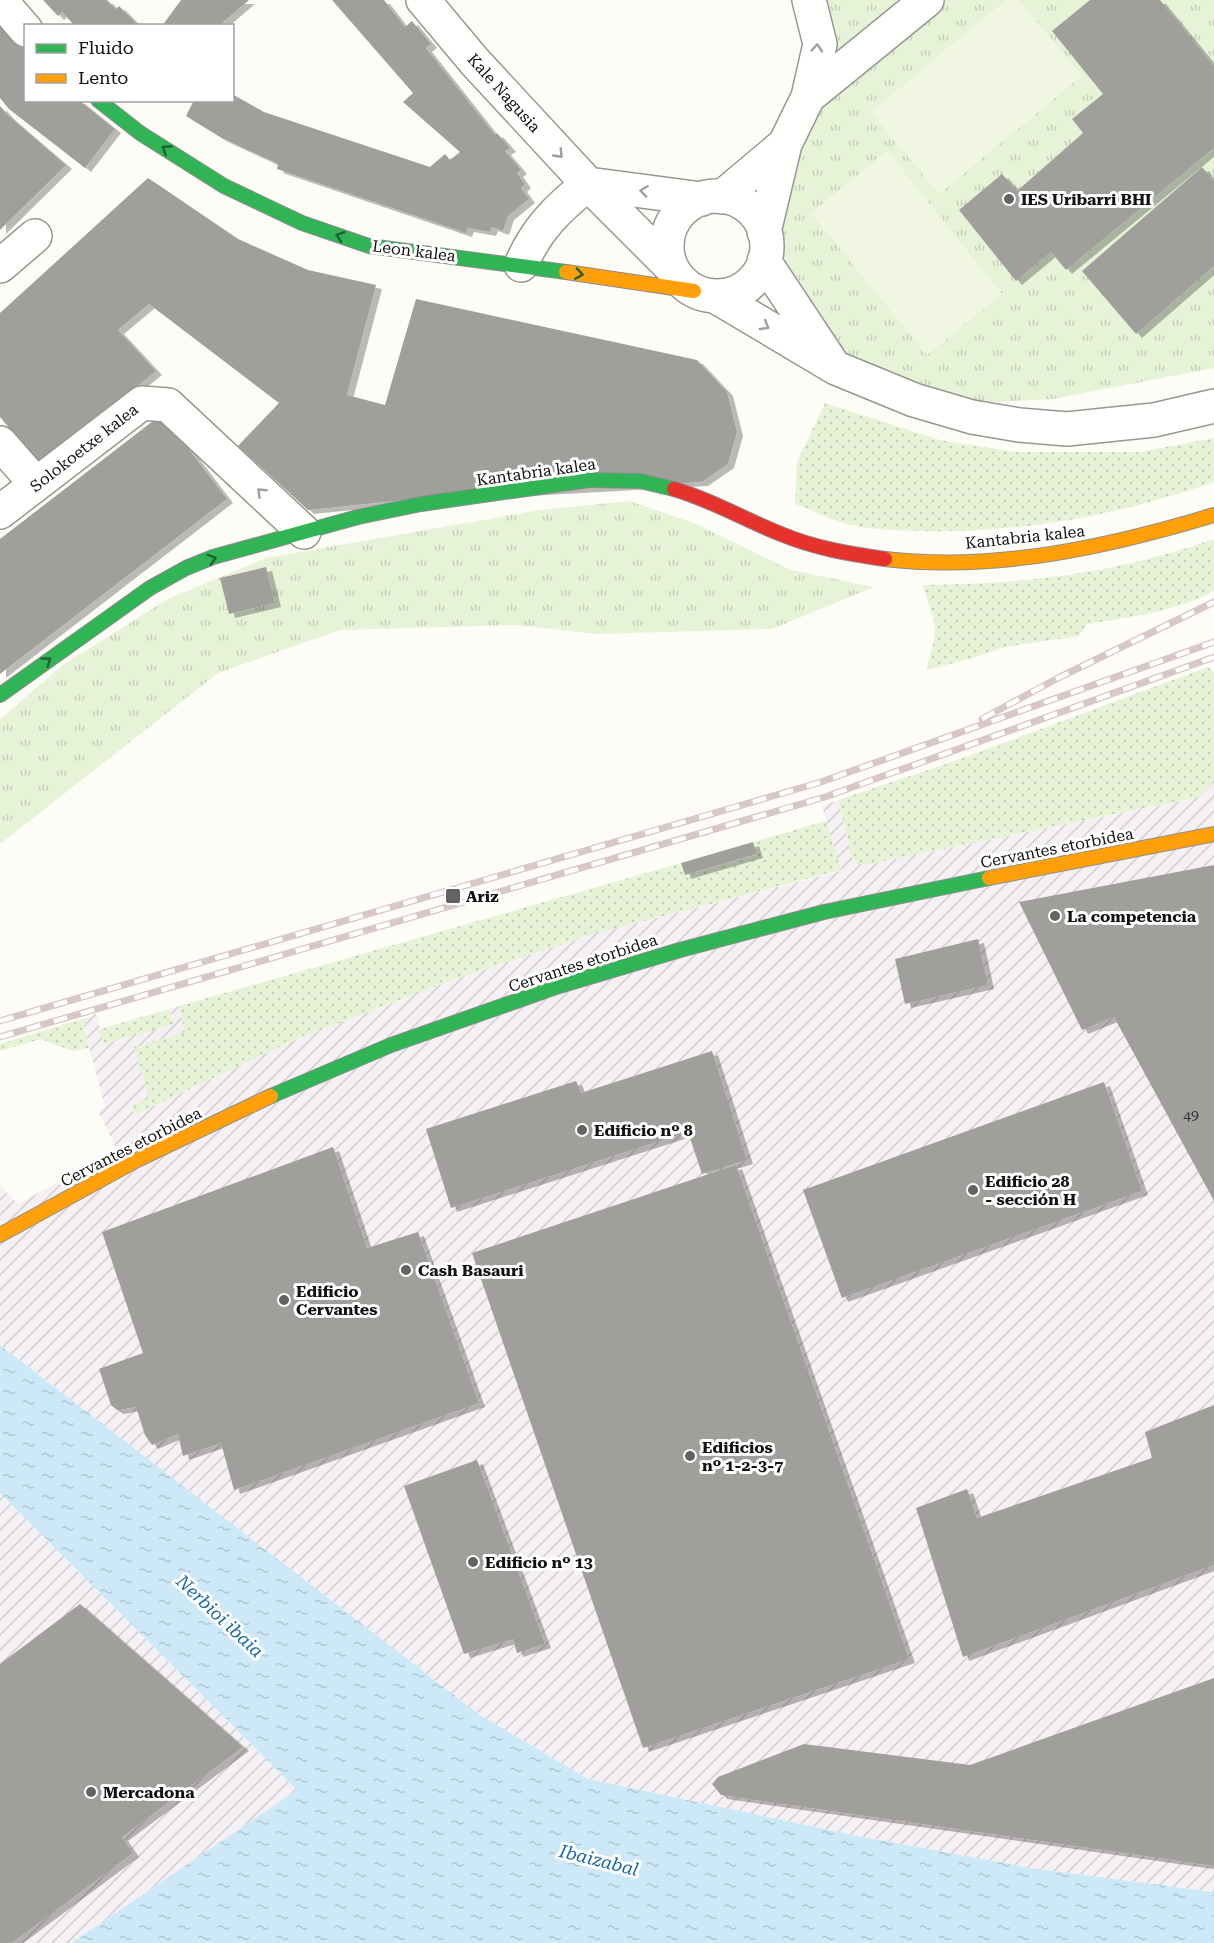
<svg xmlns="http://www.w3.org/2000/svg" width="1214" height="1943" font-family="'Roboto Serif',serif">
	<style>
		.industrial { fill: url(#industrial-furrows) }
		.grass { fill: url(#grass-dots) }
		.park { fill: url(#park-tufts) }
		.pitch { fill: #f0f6e1 }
		.water { fill: url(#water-ripples) }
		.building { fill: #a19f9c; filter: url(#shadow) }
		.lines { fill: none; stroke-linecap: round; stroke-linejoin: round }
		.street-casing { stroke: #979795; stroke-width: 36 }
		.fast-casing { stroke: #8e8d8b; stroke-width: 16 }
		.slow-casing { stroke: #8e8d8b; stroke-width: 16 }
		.jam-casing { stroke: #8e8d8b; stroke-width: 16 }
		.street { stroke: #fffffe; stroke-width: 33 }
		.fast { stroke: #30b455; stroke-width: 14 }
		.slow { stroke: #ff9f0a; stroke-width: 14 }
		.jam { stroke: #e5322d; stroke-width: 14 }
		.rail-casing { stroke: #d9c6c7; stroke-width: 7 }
		.rail { stroke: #fff; stroke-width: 4.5; stroke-dasharray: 14; stroke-linecap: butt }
		.oneway { stroke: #a0a09f }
		.oneway2 { stroke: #206233 }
		.poi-dot { fill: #646362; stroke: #fff; stroke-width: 2 }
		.labels { text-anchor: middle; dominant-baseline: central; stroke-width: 6; stroke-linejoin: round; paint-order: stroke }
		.number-label { font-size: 14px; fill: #353434 }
		.street-label { font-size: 16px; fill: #111; stroke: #fff }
		.poi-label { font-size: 16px; font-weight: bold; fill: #111; stroke: #fff; text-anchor: start }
		.water-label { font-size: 18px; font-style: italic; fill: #1768a6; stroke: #fff }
	</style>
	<defs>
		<pattern id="industrial-furrows" width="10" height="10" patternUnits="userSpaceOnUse" patternTransform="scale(1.5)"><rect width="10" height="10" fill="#f5f0f3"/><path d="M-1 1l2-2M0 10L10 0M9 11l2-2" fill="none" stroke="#d1cdcf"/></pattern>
		<pattern id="grass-dots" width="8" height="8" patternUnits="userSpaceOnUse" patternTransform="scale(1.5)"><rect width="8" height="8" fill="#e7f3d7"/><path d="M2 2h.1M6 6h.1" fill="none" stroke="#c5cfb8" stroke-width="1.8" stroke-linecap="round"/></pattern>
		<pattern id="park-tufts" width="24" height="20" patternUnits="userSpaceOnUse" patternTransform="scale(1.5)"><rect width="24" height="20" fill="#e7f3d7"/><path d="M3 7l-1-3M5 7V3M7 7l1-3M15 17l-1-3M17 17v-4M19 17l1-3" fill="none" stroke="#c5cfb8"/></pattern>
		<pattern id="water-ripples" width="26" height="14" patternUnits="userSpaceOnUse" patternTransform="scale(1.5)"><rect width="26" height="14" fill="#cde8f7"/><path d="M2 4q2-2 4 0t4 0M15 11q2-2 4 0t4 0" fill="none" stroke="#afc6d3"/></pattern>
		<filter id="shadow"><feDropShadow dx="6" dy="4" stdDeviation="0" flood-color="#0004"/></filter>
	</defs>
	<rect width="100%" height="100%" fill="#fdfcf7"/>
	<!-- industrial -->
	<path class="industrial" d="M 1214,779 L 1214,1892 L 1031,1868 L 863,1837 L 588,1779 L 480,1715 L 0,1345 L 0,1185 L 18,1204 L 117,1150 L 98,1111 L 105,1106 L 83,1025 L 86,1024 L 85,1018 L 96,1014 L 104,1044 L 174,1023 L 169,1009 L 179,1006 L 185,1032 L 149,1099 L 131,1105 L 134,1115 L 297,1039 L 447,982 L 590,935 L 840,871 L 822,806 L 838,800 L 852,858 L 865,865 L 1186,800 L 1199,796 L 1208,789 Z
		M 0,1493 L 297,1790 L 71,1943 L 0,1943 Z"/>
	<!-- grass -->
	<path class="grass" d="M 825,403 L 940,440 L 1014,452 L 1140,452 L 1214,438 L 1214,482 C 1120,515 1019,534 919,531 C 898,530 876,530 856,526 C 835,522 815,511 795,504 L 797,462 Z
		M 1214,539 L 1214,591 C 1175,612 1130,617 1087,624 L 1079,636 L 1005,647 L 973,658 L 926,670 L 934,640 L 935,626 L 923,585 C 963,584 1003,583 1043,578 C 1101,572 1159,558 1214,539 Z
		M 1208,667 L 1214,672 L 1214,779 L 1208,789 L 1199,797 L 865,865 L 858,864 L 852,858 L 838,800 L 949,763 Z
		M 826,821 L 841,870 L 590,935 L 447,982 L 297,1039 L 134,1115 L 131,1105 L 149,1099 L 134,1047 L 185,1032 L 179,1006 L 681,863 L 685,875 L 756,855 L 753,842 Z
		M 169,1009 L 174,1024 L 104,1044 L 100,1029 Z
		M 85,1018 L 86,1024 L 83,1026 L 89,1048 L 73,1051 L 40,1039 L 0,1051 L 0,1044 Z"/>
	<!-- park -->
	<path class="park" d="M 816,0 L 1214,0 L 1214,368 L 1053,399 L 969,403 L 857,367 L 798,306 L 779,239 L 799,155 L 839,75 Z
		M 629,501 L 694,523 L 791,570 L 874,587 L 772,629 L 596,634 L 516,625 L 340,630 L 218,673 L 0,844 L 0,719 L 64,664 L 168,599 L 266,558 L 540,510 Z"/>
	<!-- pitch -->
	<path class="pitch" d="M 1006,0 L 1019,0 L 1082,76 L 939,194 L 871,112 Z
		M 887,151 L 1002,294 L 927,355 L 811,213 Z"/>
	<!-- water -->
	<path class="water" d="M 0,1345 L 480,1715 L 588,1779 L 863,1837 L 1031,1868 L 1214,1892 L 1214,1943 L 71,1943 L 297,1790 L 0,1493 Z"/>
	<!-- building -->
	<path class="building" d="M 43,0 L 107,0 L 116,9 L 119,6 L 139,26 L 75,26 L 62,12 L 58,16 Z
		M 181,0 L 249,0 L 221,24 L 223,26 L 162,26 Z
		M 332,0 L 384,0 L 405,27 L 412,21 L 431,44 L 426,48 L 495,135 L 497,133 L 510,148 L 505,151 L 521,170 L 517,173 L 525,184 L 521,188 L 529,199 L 508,216 L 503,231 L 492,227 L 490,232 L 468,228 L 466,233 L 277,169 L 278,164 L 222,138 L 186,116 L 194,100 L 232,100 L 232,94 L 264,112 L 430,167 L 445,154 L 450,160 L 460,152 L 403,102 L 413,93 Z
		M 1090,0 L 1160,0 L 1214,66 L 1214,148 L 1066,270 L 1051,252 L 1016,281 L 959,210 L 1002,174 L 1017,191 L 1083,133 L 1072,119 L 1103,94 L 1052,31 Z
		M 0,23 L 26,52 L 26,100 L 79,100 L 115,129 L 85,168 L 9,109 L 0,98 Z
		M 0,106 L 9,116 L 66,165 L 0,230 Z
		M 1202,167 L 1214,181 L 1214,266 L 1136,334 L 1082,271 Z
		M 148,178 L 238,239 L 308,270 L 376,285 L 347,395 L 385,405 L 416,299 L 697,360 L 727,392 L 737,432 L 728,464 L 702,482 L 433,497 L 308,510 L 238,446 L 279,403 L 149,304 L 118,330 L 156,371 L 40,465 L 0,417 L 0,313 Z
		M 162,414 L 227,499 L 0,674 L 0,539 Z
		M 266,567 L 275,603 L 229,614 L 220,578 Z
		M 753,842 L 757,854 L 685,875 L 681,863 Z
		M 1214,865 L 1214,1201 L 1114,1017 L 1082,1030 L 1019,902 Z
		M 978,939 L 988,985 L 905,1004 L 895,959 Z
		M 712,1051 L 747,1160 L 702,1174 L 688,1132 L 451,1208 L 426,1129 L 576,1081 L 581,1093 Z
		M 1104,1082 L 1142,1191 L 842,1298 L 803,1190 Z
		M 333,1147 L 367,1248 L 418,1232 L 479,1403 L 234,1490 L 221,1443 L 183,1456 L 178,1434 L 152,1445 L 145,1435 L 136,1407 L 117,1410 L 111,1405 L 99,1369 L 143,1353 L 102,1232 Z
		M 736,1165 L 909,1659 L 643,1748 L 472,1253 Z
		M 1214,1405 L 1214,1565 L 963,1657 L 916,1508 L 967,1489 L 977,1518 L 1152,1458 L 1145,1432 Z
		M 477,1460 L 545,1644 L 517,1653 L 513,1639 L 464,1654 L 404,1486 Z
		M 80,1604 L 243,1747 L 122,1837 L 133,1853 L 12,1943 L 0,1943 L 0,1664 Z
		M 1214,1678 L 1214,1866 L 721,1795 L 712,1784 L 718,1777 L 804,1744 L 970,1765 Z"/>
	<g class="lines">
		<!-- street casing -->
		<g class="street-casing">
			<path id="street" d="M 0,0 L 26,30
				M 423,0 L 475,62 L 588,184 C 558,208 536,229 521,265
				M 808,97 L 927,0
				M667 246a50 50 0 1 1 100 0a50 50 0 1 1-100 0Z
				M 722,197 L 785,144
				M 764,232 L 785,144 L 808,97 L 820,44 L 809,0
				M 764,261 L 831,362
				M 0,266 L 35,236
				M 671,267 L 588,184 L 702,199
				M 715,296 L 836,368 L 914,400 L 972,417 L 1019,425 L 1067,429 L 1154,420 L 1214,406
				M 0,443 L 36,484
				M 0,512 L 142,403 L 168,405 L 304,532"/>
		</g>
		<!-- fast casing -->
		<g class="fast-casing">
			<path id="fast" d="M 98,100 L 140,133 L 224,186 L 302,223 L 369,246 L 566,272
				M 0,695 L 150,588 L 186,568 L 213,557 L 358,517 L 421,504 L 589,480 L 640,481 L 674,489
				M 271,1096 L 391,1045 L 559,986 L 680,950 L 824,912 L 989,878"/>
		</g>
		<!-- slow casing -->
		<g class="slow-casing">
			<path id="slow" d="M 566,272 L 694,291
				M 885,559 C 995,572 1109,547 1214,515
				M 989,878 L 1214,834
				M 0,1235 L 135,1161 L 271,1096"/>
		</g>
		<!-- jam casing -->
		<g class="jam-casing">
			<path id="jam" d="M 674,489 C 712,500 745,520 781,534 C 814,548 850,554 885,559"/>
		</g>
		<!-- street -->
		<use href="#street" class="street"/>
		<!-- fast -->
		<use href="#fast" class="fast"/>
		<!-- slow -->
		<use href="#slow" class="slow"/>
		<!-- jam -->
		<use href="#jam" class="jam"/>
		<!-- rail casing -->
		<g class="rail-casing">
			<path id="rail" d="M 982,719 L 1058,678 L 1214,602
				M 0,1021 L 821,782 L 1214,642
				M 0,1037 L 825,797 L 1214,657"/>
		</g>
		<!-- rail -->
		<use href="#rail" class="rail"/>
	</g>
	<!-- one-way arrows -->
	<defs><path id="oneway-chevron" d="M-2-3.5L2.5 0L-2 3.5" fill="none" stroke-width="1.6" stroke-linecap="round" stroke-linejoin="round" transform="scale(1.5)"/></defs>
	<g class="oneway">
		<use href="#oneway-chevron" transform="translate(817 48) rotate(-85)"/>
		<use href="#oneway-chevron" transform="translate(559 154) rotate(46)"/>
		<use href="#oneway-chevron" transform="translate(644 191) rotate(-172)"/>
		<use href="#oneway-chevron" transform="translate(765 326) rotate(31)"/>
		<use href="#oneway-chevron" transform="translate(261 492) rotate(-137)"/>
	</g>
	<g class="oneway2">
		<use href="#oneway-chevron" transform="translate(166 149) rotate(-147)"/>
		<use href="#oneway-chevron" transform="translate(340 236) rotate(-161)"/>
		<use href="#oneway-chevron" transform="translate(579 274) rotate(9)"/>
		<use href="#oneway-chevron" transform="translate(212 559) rotate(-16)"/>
		<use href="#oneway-chevron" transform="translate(47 661) rotate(-36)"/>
	</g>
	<!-- markers -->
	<g class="poi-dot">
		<circle cx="1009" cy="199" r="6"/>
		<rect x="445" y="888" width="16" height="16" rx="3"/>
		<circle cx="1055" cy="916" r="6"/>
		<circle cx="582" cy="1130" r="6"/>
		<circle cx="973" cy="1190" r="6"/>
		<circle cx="406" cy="1270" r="6"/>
		<circle cx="284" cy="1300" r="6"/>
		<circle cx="690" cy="1456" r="6"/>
		<circle cx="473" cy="1562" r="6"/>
		<circle cx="91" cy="1792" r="6"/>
	</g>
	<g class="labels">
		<!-- number labels -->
		<g class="number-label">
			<text x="1191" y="1115">49</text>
		</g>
		<!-- street labels -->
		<g class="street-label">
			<text transform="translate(504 93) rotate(48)">Kale Nagusia</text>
			<text transform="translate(414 251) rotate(7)">Leon kalea</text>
			<text transform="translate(84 448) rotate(-38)">Solokoetxe kalea</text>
			<text transform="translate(536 472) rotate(-8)">Kantabria kalea</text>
			<text transform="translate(1025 537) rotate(-6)">Kantabria kalea</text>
			<text transform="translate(1057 848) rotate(-11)">Cervantes etorbidea</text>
			<text transform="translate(583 963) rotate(-18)">Cervantes etorbidea</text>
			<text transform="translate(131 1147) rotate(-27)">Cervantes etorbidea</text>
		</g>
		<!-- poi labels -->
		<g class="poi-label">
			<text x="1021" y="199">IES Uribarri BHI</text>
			<text x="466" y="896">Ariz</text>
			<text x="1067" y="916">La competencia</text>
			<text x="594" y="1130">Edificio nº 8</text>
			<text x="985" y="1181">Edificio 28<tspan x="985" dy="18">- sección H</tspan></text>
			<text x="418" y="1270">Cash Basauri</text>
			<text x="296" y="1291">Edificio<tspan x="296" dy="18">Cervantes</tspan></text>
			<text x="702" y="1447">Edificios<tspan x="702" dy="18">nº 1-2-3-7</tspan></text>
			<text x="485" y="1562">Edificio nº 13</text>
			<text x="103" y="1792">Mercadona</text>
		</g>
		<!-- water labels -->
		<g class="water-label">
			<text transform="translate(220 1616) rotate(43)">Nerbioi ibaia</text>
			<text transform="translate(599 1860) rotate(14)">Ibaizabal</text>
		</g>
	</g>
	<!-- legend -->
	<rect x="24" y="24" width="210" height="78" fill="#ffffff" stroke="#a0a0a0" stroke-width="1.5"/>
	<rect x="36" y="44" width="30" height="9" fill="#30b455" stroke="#a0a0a0" stroke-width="1.5"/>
	<text x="78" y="54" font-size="18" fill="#111111">Fluido</text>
	<rect x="36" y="74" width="30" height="9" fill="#ff9f0a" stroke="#a0a0a0" stroke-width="1.5"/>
	<text x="78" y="84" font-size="18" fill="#111111">Lento</text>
</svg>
